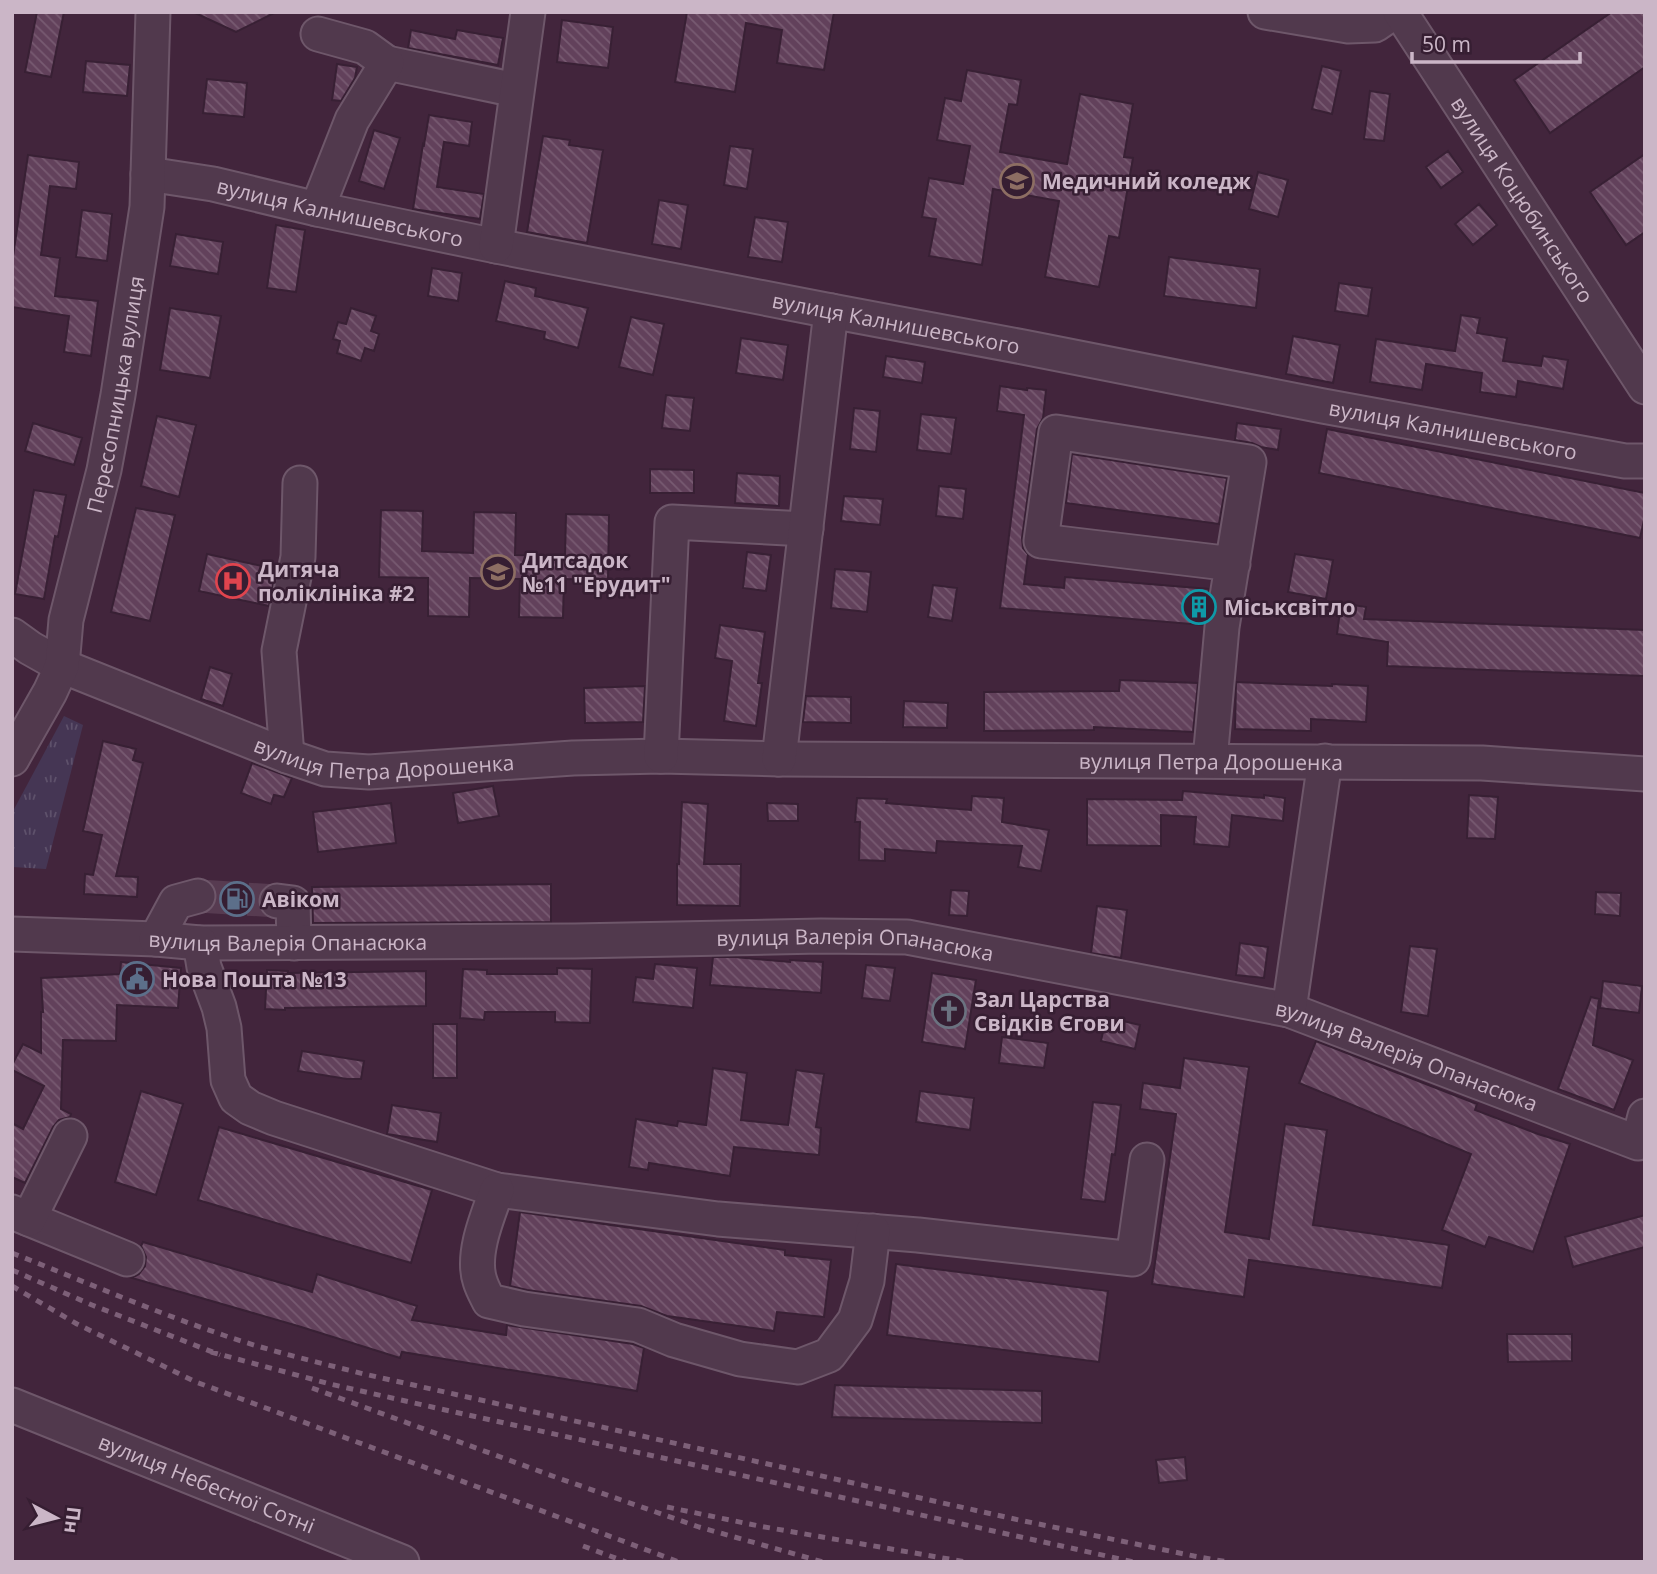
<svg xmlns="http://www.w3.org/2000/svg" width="1657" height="1574" font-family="'Open Sans',sans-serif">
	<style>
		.grass { fill: url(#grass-tufts) }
		.building { fill: url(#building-back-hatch); stroke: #382034; stroke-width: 2 }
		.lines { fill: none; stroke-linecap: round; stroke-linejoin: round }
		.minor-tunnel { stroke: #573b51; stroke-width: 33; stroke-dasharray: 33 17; stroke-linecap: butt }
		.minor-casing { stroke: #6e576a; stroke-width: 37 }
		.minor { stroke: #51394d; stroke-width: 33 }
		.rail { stroke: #7d6078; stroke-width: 5; stroke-dasharray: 7 7; stroke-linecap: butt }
		.labels { text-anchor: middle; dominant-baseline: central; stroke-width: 5; stroke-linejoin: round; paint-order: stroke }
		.poi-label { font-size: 21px; font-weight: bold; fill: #cbb6c7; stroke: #361e32; text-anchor: start }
		.street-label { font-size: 21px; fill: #cbb6c7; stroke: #361e32 }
	</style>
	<defs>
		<pattern id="grass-tufts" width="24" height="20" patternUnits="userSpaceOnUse" patternTransform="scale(1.75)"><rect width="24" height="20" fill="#453654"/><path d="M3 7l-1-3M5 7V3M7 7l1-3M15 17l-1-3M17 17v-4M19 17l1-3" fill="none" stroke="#5e516b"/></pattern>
		<pattern id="building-back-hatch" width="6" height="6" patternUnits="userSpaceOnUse" patternTransform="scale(1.75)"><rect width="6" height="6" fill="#62415b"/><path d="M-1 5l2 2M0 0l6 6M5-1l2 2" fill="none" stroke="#775a71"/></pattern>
	</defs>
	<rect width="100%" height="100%" fill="#42253c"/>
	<!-- grass -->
	<path class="grass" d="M 64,716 L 83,725 L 46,869 L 12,867 L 12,813 Z"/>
	<!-- building -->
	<path class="building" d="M 37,12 L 64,12 L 51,77 L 25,72 Z
		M 193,12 L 276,12 L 236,32 Z
		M 687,12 L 834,12 L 824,70 L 777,63 L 782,30 L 746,23 L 735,92 L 675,82 Z
		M 1612,12 L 1645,12 L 1645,67 L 1550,133 L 1514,80 Z
		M 562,20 L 613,27 L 608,68 L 557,62 Z
		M 411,30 L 455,39 L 457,30 L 503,38 L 498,65 L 408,48 Z
		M 86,61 L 130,65 L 127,96 L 83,92 Z
		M 337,64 L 357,67 L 355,78 L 341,101 L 332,100 Z
		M 1322,66 L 1341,71 L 1332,114 L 1312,109 Z
		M 967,70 L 1021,80 L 1017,105 L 1009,104 L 1000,152 L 1067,164 L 1080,94 L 1133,104 L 1124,157 L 1133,158 L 1119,238 L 1109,236 L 1099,287 L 1045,277 L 1059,201 L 993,189 L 982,265 L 929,256 L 936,219 L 922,217 L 929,178 L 963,184 L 970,146 L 937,140 L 945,98 L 961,101 Z
		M 207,79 L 247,83 L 244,117 L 203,113 Z
		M 1370,91 L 1390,94 L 1384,141 L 1364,139 Z
		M 429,115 L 472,122 L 469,146 L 444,142 L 437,187 L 484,194 L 480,219 L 413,209 L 423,144 L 424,145 Z
		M 374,130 L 400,138 L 384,189 L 359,181 Z
		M 543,136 L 570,140 L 569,145 L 603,150 L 587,243 L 527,232 Z
		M 730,146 L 753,149 L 747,189 L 724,185 Z
		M 1448,151 L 1463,172 L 1441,188 L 1426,167 Z
		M 1645,154 L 1645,232 L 1626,245 L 1590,192 Z
		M 28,155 L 79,162 L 76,189 L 50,186 L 41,255 L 60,258 L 55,296 L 98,301 L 91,356 L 64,352 L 69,316 L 12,307 L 12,263 Z
		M 1258,172 L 1288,180 L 1278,217 L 1249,209 Z
		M 659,200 L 688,205 L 681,249 L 652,244 Z
		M 1479,204 L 1497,225 L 1473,245 L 1455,224 Z
		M 82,210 L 112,214 L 107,261 L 76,257 Z
		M 755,217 L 788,222 L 782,262 L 748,257 Z
		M 276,225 L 305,230 L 296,292 L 267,288 Z
		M 176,234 L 223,242 L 218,274 L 170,266 Z
		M 1169,257 L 1260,269 L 1256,308 L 1164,296 Z
		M 432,268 L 462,273 L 458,301 L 428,296 Z
		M 505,281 L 536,288 L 535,296 L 588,308 L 578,348 L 544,339 L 545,332 L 496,321 Z
		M 1339,283 L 1372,288 L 1368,316 L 1335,311 Z
		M 170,308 L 221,316 L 210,378 L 160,370 Z
		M 351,308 L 376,316 L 371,331 L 379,334 L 374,351 L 365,348 L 361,361 L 337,353 L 340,341 L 333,339 L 338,322 L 346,324 Z
		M 1461,315 L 1480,318 L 1477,333 L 1507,338 L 1503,361 L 1541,366 L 1543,356 L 1568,360 L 1563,389 L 1518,381 L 1516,397 L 1480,392 L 1482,373 L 1426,364 L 1422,390 L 1370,382 L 1376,339 L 1455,351 Z
		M 631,317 L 664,324 L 653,375 L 619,367 Z
		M 1293,336 L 1340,345 L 1333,383 L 1286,374 Z
		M 741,338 L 788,345 L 783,380 L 736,373 Z
		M 886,356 L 925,362 L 922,383 L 883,377 Z
		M 1000,386 L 1027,390 L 1027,388 L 1046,390 L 1043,418 L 1037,429 L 1022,538 L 1023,548 L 1028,554 L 1024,584 L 1064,588 L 1065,577 L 1209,589 L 1203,625 L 1000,608 L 1024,415 L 997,411 Z
		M 666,395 L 694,398 L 690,431 L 662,428 Z
		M 854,408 L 880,411 L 876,452 L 850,449 Z
		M 921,414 L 956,418 L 951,454 L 917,450 Z
		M 157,416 L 196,425 L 179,497 L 141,486 Z
		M 33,423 L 82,438 L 74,465 L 25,451 Z
		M 1237,423 L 1281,429 L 1278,450 L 1261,447 L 1252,443 L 1235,440 Z
		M 1327,429 L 1645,493 L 1645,516 L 1640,538 L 1319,473 Z
		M 1072,454 L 1227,478 L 1219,524 L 1066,503 Z
		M 650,469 L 694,470 L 694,493 L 650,493 Z
		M 737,473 L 780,476 L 779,506 L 735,503 Z
		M 939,486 L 966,489 L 963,519 L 936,516 Z
		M 34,490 L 66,495 L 58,537 L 55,536 L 44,599 L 15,594 Z
		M 844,496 L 883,499 L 880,525 L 841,521 Z
		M 136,508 L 175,515 L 150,621 L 111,612 Z
		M 381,510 L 423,511 L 422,551 L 473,553 L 474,512 L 516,513 L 515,555 L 565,556 L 566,514 L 609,515 L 608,580 L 564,579 L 563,618 L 519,617 L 520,579 L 470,578 L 469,617 L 428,616 L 428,578 L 379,577 Z
		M 747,552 L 771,555 L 766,591 L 743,588 Z
		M 207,554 L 276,569 L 269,606 L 199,591 Z
		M 1295,554 L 1333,560 L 1326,599 L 1288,592 Z
		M 835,569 L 871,572 L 867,612 L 831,608 Z
		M 933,585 L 957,588 L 952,621 L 928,617 Z
		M 1341,603 L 1366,607 L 1364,619 L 1645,630 L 1645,676 L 1387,666 L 1388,642 L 1337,634 Z
		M 720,625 L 765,632 L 758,683 L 762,683 L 756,726 L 724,721 L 732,661 L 715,658 Z
		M 210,667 L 232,674 L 223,706 L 201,699 Z
		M 1120,680 L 1198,683 L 1193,732 L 1094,727 L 1094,730 L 984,731 L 984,692 L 1119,691 Z
		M 1236,682 L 1332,686 L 1332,684 L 1368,686 L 1366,722 L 1311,719 L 1311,731 L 1235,729 Z
		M 645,686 L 643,722 L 585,723 L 584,688 Z
		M 806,696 L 851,697 L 851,723 L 803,722 Z
		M 904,701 L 948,703 L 947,728 L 903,727 Z
		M 103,741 L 136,749 L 133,760 L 143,763 L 116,876 L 138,877 L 137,897 L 84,894 L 85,874 L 93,875 L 102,835 L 83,831 Z
		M 252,763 L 292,778 L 284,797 L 274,795 L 271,804 L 241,793 Z
		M 493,786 L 499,816 L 458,823 L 453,793 Z
		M 1183,791 L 1264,798 L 1264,795 L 1285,798 L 1283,821 L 1232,815 L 1229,847 L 1194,844 L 1196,817 L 1161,815 L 1161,846 L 1087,845 L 1087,799 L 1182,800 Z
		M 1469,795 L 1498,797 L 1495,839 L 1467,838 Z
		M 972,796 L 1004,798 L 1002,822 L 1049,830 L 1041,871 L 1018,867 L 1022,846 L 937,841 L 936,853 L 885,849 L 885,861 L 859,860 L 860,822 L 855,822 L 857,798 L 887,799 L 886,803 L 971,810 Z
		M 682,802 L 708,804 L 704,864 L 741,864 L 740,906 L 677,905 L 677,864 L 679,864 Z
		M 391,803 L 396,843 L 318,852 L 313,812 Z
		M 767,803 L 798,804 L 798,821 L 768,821 Z
		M 551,884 L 551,922 L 313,923 L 312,887 Z
		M 951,890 L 969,891 L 967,916 L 949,915 Z
		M 1596,892 L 1621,893 L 1620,916 L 1595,914 Z
		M 1097,906 L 1127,910 L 1121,958 L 1091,953 Z
		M 1240,943 L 1268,947 L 1264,978 L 1236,975 Z
		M 1410,946 L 1437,949 L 1428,1016 L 1401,1012 Z
		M 713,957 L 735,957 L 790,962 L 790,960 L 823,962 L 821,993 L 710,985 Z
		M 121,962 L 181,968 L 178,1008 L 117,1005 L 116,1041 L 63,1040 L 61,1109 L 71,1114 L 70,1117 L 59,1120 L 53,1127 L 25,1183 L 12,1177 L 12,1123 L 23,1129 L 44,1086 L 12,1070 L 12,1065 L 23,1044 L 41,1053 L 41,1012 L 43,1012 L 41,978 L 120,974 Z
		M 655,964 L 697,968 L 693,1008 L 633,1002 L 636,977 L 653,979 Z
		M 866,965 L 895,968 L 890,1001 L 862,998 Z
		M 557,968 L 592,969 L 590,1023 L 555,1022 L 555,1012 L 485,1012 L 484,1020 L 460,1018 L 463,969 L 487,970 L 487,974 L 557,974 Z
		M 267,970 L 288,971 L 288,973 L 426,971 L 426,1006 L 285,1008 L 285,1010 L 265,1009 Z
		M 932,973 L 976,980 L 965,1049 L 922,1042 Z
		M 1603,981 L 1642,986 L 1639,1013 L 1600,1008 Z
		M 1591,997 L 1599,999 L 1593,1045 L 1633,1060 L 1614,1110 L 1558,1089 Z
		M 1106,1017 L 1140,1025 L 1135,1049 L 1101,1041 Z
		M 433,1024 L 457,1024 L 457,1078 L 433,1078 Z
		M 1002,1037 L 1048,1043 L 1044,1068 L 999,1063 Z
		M 1316,1041 L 1477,1104 L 1475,1110 L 1538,1134 L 1570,1144 L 1533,1252 L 1489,1237 L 1485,1247 L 1442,1230 L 1471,1154 L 1299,1083 Z
		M 302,1051 L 364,1061 L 361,1079 L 347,1079 L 298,1071 Z
		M 1184,1058 L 1249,1067 L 1225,1232 L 1269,1239 L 1285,1124 L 1327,1130 L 1313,1225 L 1449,1245 L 1442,1288 L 1249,1260 L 1244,1297 L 1152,1284 L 1176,1114 L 1140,1109 L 1143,1083 L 1180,1088 Z
		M 713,1068 L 747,1073 L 741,1120 L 788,1125 L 796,1070 L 824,1074 L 816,1127 L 821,1128 L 819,1155 L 734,1147 L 730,1176 L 649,1163 L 648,1170 L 629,1167 L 636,1119 L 677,1126 L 678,1121 L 706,1125 Z
		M 141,1091 L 183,1104 L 156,1195 L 115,1182 Z
		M 920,1091 L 974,1098 L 970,1130 L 916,1122 Z
		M 1093,1102 L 1121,1105 L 1115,1155 L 1112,1154 L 1105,1202 L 1081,1199 Z
		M 392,1105 L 441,1113 L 437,1142 L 387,1134 Z
		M 219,1127 L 432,1190 L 411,1263 L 198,1200 Z
		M 520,1212 L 785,1250 L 785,1255 L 831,1260 L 824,1317 L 777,1312 L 774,1331 L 667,1316 L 641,1306 L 527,1290 L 510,1286 Z
		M 1645,1215 L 1645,1247 L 1573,1267 L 1565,1237 Z
		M 143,1242 L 312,1292 L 317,1274 L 417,1306 L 412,1320 L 506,1335 L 507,1325 L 633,1344 L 644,1348 L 637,1391 L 402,1352 L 400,1358 L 298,1326 L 132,1278 L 139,1274 L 145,1266 L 146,1257 L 141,1246 Z
		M 896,1264 L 1108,1291 L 1099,1362 L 887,1335 Z
		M 1507,1334 L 1572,1334 L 1572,1361 L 1508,1362 Z
		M 835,1385 L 1042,1391 L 1042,1423 L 832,1417 Z
		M 1185,1457 L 1187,1480 L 1159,1483 L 1156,1460 Z"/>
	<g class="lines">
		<!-- minor-tunnel -->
		<path class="minor-tunnel" d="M 198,896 L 277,901"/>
		<!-- minor casing -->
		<g class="minor-casing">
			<g id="minor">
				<path d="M 1265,12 L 1348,26 L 1375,25 L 1394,12"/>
				<path id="s1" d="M 1400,12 L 1645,387"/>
				<path d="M 387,63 L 516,90"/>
				<path id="s2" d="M 148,174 L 213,184 L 317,209 L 496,246 L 831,311 L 1023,347 L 1323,406 L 1625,461 L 1645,461"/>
				<path d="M 317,209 L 352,120 L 387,63 L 365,47 L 318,34"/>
				<path d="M 496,246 L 528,12"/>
				<path id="s3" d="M 12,635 L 30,648 L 62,666 L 287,756 L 325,769 L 369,772 L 573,758 L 661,756 L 779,759 L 1482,763 L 1645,774"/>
				<path d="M 287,756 L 279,651 L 298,557 L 300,483"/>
				<path d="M 661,756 L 672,522 L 806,529"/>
				<path id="s4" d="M 12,759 L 50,692 L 62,666 L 66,620 L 104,470 L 118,395 L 147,207 L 153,12"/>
				<path d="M 779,759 L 831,311"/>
				<path d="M 1210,760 L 1222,627 L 1249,462 L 1056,432 L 1041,541 L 1233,564"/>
				<path d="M 277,901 L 293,903 L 294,943"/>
				<path id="s5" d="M 12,934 L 156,939 L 200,943 L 575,941 L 821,936 L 907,937 L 1289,1010 L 1638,1143 L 1645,1116"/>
				<path d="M 156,939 L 176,902 L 198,896"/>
				<path d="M 200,943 L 204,967 L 219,1007 L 224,1028 L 228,1080 L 236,1098 L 250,1108 L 274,1118 L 497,1190 L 718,1219 L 918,1235 L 1133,1259 L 1147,1160"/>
				<path d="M 1289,1010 L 1325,761"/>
				<path d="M 497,1190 C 488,1215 471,1254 480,1281 C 482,1288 486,1295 489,1301 L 524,1309 L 638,1325 L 674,1340 L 740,1359 L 798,1367 L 829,1355 L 855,1320 L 867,1281 L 873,1231"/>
				<path d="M 12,1212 L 127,1259"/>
				<path d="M 29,1219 L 70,1136"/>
				<path id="s6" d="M 12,1405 L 402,1562"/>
			</g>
		</g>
		<!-- minor -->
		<use href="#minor" class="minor"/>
		<!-- rail -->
		<path class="rail" d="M 12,1253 C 83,1281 152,1311 223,1335 C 269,1351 317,1362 364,1374 L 1019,1520 L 1194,1556 L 1228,1562
			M 12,1270 L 92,1305 L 220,1355
			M 12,1286 L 77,1324 L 196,1382 L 679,1562
			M 211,1352 L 330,1384 L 432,1407 L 1134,1562
			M 312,1388 L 558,1478 L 699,1527 L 823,1562
			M 667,1507 L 759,1526 L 966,1562
			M 583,1546 L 626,1562"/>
	</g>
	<!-- icons -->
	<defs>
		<g id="university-ring" transform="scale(1.75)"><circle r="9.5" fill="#361e32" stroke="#8d6e63" stroke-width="1.5"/><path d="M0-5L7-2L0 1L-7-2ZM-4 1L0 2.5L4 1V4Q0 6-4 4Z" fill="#8d6e63"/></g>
		<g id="school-ring" transform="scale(1.75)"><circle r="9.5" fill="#361e32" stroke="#8d6e63" stroke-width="1.5"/><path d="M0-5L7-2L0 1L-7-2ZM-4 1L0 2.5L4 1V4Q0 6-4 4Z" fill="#8d6e63"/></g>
		<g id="hospital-ring" transform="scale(1.75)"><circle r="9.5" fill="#361e32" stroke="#e0444e" stroke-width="1.5"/><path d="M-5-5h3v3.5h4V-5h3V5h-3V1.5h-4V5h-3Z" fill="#e0444e"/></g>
		<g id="building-ring" transform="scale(1.75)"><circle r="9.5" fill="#361e32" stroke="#0f9aa8" stroke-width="1.5"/><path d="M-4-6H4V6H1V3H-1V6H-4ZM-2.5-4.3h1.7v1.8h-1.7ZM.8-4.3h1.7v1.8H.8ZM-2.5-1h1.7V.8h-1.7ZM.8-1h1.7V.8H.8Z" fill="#0f9aa8"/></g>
		<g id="fuel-ring" transform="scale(1.75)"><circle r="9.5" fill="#361e32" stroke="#5c6f8a" stroke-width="1.5"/><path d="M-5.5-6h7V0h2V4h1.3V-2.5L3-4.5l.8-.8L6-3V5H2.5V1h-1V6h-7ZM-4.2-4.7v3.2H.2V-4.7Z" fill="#5c6f8a"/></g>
		<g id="civic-ring" transform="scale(1.75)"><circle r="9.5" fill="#361e32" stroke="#5c6f8a" stroke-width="1.5"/><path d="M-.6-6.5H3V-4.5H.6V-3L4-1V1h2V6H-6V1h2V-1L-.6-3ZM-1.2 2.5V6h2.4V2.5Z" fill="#5c6f8a"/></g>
		<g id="church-ring" transform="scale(1.75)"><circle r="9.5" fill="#361e32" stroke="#6b7280" stroke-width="1.5"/><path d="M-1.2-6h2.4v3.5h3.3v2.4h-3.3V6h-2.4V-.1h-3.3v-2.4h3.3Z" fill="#6b7280"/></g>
	</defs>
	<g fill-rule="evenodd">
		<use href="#university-ring" x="1017" y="181"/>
		<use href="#school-ring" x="498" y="572"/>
		<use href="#hospital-ring" x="233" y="581"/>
		<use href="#building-ring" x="1199" y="607"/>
		<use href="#fuel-ring" x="237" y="899"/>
		<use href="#civic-ring" x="137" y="979"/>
		<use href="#church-ring" x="949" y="1011"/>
	</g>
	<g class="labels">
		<!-- poi labels -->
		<g class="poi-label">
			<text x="1042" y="181">Медичний коледж</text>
			<text x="522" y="560">Дитсадок<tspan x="522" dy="24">№11 "Ерудит"</tspan></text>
			<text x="258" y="569">Дитяча<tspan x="258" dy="24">поліклініка #2</tspan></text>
			<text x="1224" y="607">Міськсвітло</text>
			<text x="262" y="899">Авіком</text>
			<text x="162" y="979">Нова Пошта №13</text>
			<text x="974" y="999">Зал Царства<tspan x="974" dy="24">Свідків Єгови</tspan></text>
		</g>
		<!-- street labels -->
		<g class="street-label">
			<text stroke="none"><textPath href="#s1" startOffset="224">вулиця Коцюбинського</textPath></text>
			<text stroke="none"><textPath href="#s2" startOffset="196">вулиця Калнишевського</textPath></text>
			<text stroke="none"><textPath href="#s2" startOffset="763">вулиця Калнишевського</textPath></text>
			<text stroke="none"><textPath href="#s4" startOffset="383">Пересопницька вулиця</textPath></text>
			<text stroke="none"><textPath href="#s2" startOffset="1330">вулиця Калнишевського</textPath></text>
			<text stroke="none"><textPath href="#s3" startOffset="399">вулиця Петра Дорошенка</textPath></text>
			<text stroke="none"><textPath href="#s3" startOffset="1228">вулиця Петра Дорошенка</textPath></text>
			<text stroke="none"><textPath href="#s5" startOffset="276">вулиця Валерія Опанасюка</textPath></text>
			<text stroke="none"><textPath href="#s5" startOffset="844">вулиця Валерія Опанасюка</textPath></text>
			<text stroke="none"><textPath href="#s5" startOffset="1410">вулиця Валерія Опанасюка</textPath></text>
			<text stroke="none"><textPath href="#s6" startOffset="210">вулиця Небесної Сотні</textPath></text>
		</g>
	</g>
	<!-- border -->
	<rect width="1657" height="1574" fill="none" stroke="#cbb6c7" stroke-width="28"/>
	<!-- north arrow -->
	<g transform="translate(56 1518) rotate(97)" stroke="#361e32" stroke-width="5" paint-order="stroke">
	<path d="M0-5L12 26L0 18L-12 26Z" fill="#cbb6c7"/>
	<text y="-10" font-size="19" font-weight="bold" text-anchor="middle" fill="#cbb6c7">Пн</text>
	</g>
	<!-- scale -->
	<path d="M1412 52v10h168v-10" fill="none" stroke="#cbb6c7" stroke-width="3.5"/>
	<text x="1422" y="52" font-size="21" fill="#cbb6c7" stroke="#361e32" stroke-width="5" paint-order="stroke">50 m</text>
</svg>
